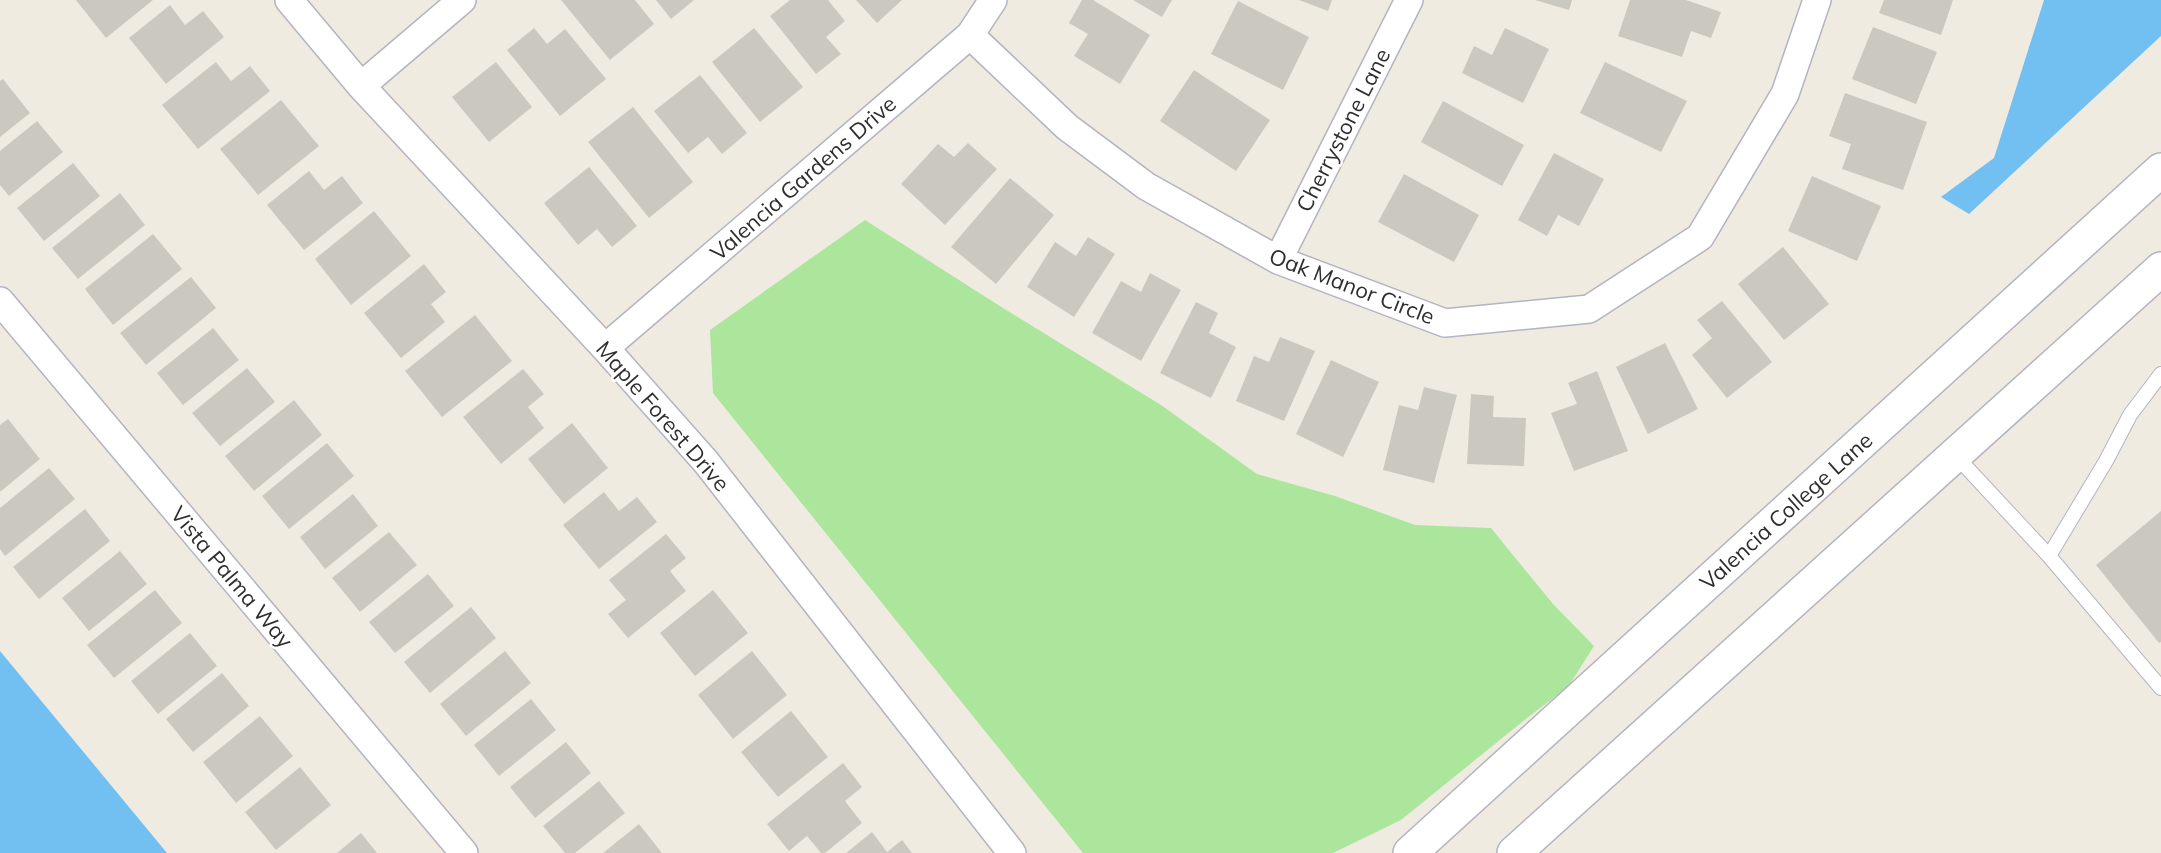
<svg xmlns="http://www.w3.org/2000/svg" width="2161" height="853" font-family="Mulish,sans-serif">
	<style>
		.green { fill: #ace69c }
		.water { fill: #72bff2 }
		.building { fill: #cbc9bf }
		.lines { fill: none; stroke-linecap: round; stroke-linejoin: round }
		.lane-casing { stroke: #b4b4c1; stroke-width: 16 }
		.street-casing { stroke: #b4b4c1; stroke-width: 30 }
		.secondary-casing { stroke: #b4b4c1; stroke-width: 36 }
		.lane { stroke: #fff; stroke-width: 14 }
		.street { stroke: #fff; stroke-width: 27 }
		.secondary { stroke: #fff; stroke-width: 33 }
		.labels { text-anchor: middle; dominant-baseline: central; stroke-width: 5; stroke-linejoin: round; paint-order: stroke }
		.street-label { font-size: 22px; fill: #2e2e2e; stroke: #fff }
	</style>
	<rect width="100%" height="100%" fill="#efebe1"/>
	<!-- green -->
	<path class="green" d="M 865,220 L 995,303 L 1161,405 L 1257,474 L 1335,496 L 1415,525 L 1491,528 L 1553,604 L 1594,646 L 1568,687 L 1527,718 L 1401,820 L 1333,853 L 1083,853 L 713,393 L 710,330 Z"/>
	<!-- water -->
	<path class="water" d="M 2044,0 L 2161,0 L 2161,36 L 1969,214 L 1941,197 L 1994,158 Z
		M 0,651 L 167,853 L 0,853 Z"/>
	<!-- building -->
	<path class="building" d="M 76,0 L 153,0 L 106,38 Z
		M 561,0 L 635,0 L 654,24 L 610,60 Z
		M 656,0 L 694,0 L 671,19 Z
		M 790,0 L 828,0 L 845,21 L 826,37 L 841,54 L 816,74 L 770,16 Z
		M 856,0 L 902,0 L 877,23 Z
		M 1082,0 L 1093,0 L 1150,35 L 1120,84 L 1074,56 L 1088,34 L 1069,23 Z
		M 1133,0 L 1172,0 L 1162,17 Z
		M 1299,0 L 1332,0 L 1328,11 Z
		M 1535,0 L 1572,0 L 1569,10 Z
		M 1630,0 L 1686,0 L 1721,12 L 1711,38 L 1691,31 L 1682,57 L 1618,36 Z
		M 1884,0 L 1953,0 L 1941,35 L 1879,13 Z
		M 1238,1 L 1309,37 L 1283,90 L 1211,54 Z
		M 170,5 L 185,25 L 203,11 L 224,37 L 166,84 L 129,38 Z
		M 1873,27 L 1937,52 L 1916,104 L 1852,79 Z
		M 534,28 L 547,44 L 565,29 L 606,79 L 560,116 L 507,50 Z
		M 754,28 L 803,87 L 760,122 L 712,62 Z
		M 1505,28 L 1549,49 L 1523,103 L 1462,73 L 1474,46 L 1492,55 Z
		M 216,62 L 231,81 L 250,66 L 270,91 L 198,149 L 162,105 Z
		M 496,62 L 532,107 L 489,142 L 452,97 Z
		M 1605,62 L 1687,101 L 1661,152 L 1580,113 Z
		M 1194,70 L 1270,120 L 1236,171 L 1160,121 Z
		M 700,75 L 747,133 L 722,154 L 708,137 L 688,153 L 654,111 Z
		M 3,79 L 30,113 L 0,137 L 0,81 Z
		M 1845,93 L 1927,122 L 1903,190 L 1842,169 L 1851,144 L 1829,136 Z
		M 281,100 L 319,146 L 258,195 L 220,149 Z
		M 1443,101 L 1524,145 L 1502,186 L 1421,142 Z
		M 633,107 L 693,182 L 649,218 L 588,142 Z
		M 37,121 L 63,152 L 9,196 L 0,185 L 0,151 Z
		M 968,143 L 997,169 L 945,225 L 901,184 L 938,144 L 954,157 Z
		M 1554,153 L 1604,179 L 1579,226 L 1558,215 L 1547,236 L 1518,220 Z
		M 73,163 L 100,196 L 44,241 L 17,208 Z
		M 589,167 L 637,226 L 612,247 L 597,229 L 578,245 L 544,203 Z
		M 309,171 L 324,190 L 342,176 L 363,203 L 304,250 L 267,205 Z
		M 1404,174 L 1479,215 L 1454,262 L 1378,222 Z
		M 1812,176 L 1881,206 L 1857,261 L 1788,231 Z
		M 1010,178 L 1054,215 L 996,284 L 951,247 Z
		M 120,193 L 145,225 L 78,279 L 52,248 Z
		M 374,211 L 411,256 L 351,305 L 315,259 Z
		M 153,234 L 182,269 L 113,325 L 85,289 Z
		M 1088,237 L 1115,254 L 1074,317 L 1027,287 L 1055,242 L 1076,256 Z
		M 1783,247 L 1829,304 L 1784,340 L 1738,284 Z
		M 424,264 L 446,292 L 431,304 L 445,322 L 401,358 L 364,313 Z
		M 1150,273 L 1181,290 L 1141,361 L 1092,333 L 1121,281 L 1141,292 Z
		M 191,277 L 216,308 L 146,365 L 120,333 Z
		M 1722,301 L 1772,362 L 1727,398 L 1692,355 L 1712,338 L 1697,320 Z
		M 1196,302 L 1218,313 L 1209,333 L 1236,347 L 1211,398 L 1160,373 Z
		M 475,315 L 512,361 L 442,417 L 405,371 Z
		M 213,328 L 239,360 L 183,405 L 157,373 Z
		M 1280,337 L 1315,351 L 1284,421 L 1236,401 L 1254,356 L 1269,362 Z
		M 1665,343 L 1698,409 L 1648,434 L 1616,367 Z
		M 1331,360 L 1379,382 L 1343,457 L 1296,434 Z
		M 247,368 L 275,402 L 220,446 L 192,413 Z
		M 523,369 L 544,394 L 528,407 L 544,428 L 501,464 L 463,417 Z
		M 1597,371 L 1628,451 L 1574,471 L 1551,413 L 1577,404 L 1568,383 Z
		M 1424,387 L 1457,395 L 1434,483 L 1383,470 L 1399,405 L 1418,410 Z
		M 1471,394 L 1494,396 L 1493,417 L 1526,418 L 1524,466 L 1467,464 Z
		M 294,400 L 322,435 L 254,491 L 225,456 Z
		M 8,419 L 40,459 L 0,492 L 0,425 Z
		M 572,423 L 608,468 L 564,504 L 528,459 Z
		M 327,443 L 354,476 L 289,529 L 262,496 Z
		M 49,468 L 75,499 L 5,556 L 0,549 L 0,508 Z
		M 604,492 L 619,511 L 637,497 L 657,522 L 599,569 L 563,525 Z
		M 353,494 L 378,526 L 325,569 L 300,537 Z
		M 85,509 L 110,541 L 39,599 L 13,567 Z
		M 2161,511 L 2161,642 L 2159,643 L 2096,565 Z
		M 389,532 L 417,565 L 360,612 L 332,578 Z
		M 666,534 L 686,558 L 670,571 L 686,591 L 628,638 L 608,614 L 626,600 L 609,580 Z
		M 120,551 L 147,584 L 89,631 L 62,598 Z
		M 428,574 L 454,606 L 395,653 L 369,622 Z
		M 155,590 L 182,623 L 114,678 L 87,645 Z
		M 713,590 L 748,633 L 695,676 L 660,633 Z
		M 471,607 L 496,638 L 430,693 L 404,662 Z
		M 190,633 L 217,666 L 158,714 L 131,681 Z
		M 505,651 L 531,683 L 466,736 L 440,704 Z
		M 752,651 L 787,695 L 733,739 L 698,695 Z
		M 222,673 L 249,706 L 193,752 L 166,719 Z
		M 531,699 L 556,730 L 499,776 L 474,745 Z
		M 791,711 L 828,757 L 778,797 L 741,752 Z
		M 260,716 L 293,756 L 236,803 L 203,762 Z
		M 566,742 L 591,773 L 535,818 L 510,787 Z
		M 843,763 L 862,787 L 845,801 L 862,823 L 825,853 L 821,853 L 807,836 L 789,851 L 767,824 Z
		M 300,767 L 331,805 L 276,850 L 245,812 Z
		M 599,781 L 625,813 L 575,853 L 565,853 L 543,826 Z
		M 639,824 L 662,853 L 603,853 Z
		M 872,832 L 887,852 L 902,840 L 912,853 L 846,853 Z
		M 361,833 L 377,853 L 337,853 Z"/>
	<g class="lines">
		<!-- lane casing -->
		<g class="lane-casing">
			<path id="lane" d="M 1955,455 L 2049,556 L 2161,688
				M 2049,556 L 2106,461 L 2130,415 L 2161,374"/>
		</g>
		<!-- street casing -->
		<g class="street-casing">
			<path id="street" d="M 289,0 L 361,86 L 605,348 L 706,462 L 1012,853
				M 970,35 L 1067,127 L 1146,186 L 1278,260 L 1445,323 L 1589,309 L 1700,237 L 1785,94 L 1817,0
				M 361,86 L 462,0
				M 1278,260 L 1409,0
				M 0,301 L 464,853
				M 605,348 L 970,35 L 993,0"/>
		</g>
		<!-- secondary casing -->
		<g class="secondary-casing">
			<path id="secondary" d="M 1410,853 L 2161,170
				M 1514,853 L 2161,269"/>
		</g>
		<!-- lane -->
		<use href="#lane" class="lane"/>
		<!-- street -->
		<use href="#street" class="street"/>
		<!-- secondary -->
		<use href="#secondary" class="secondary"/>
	</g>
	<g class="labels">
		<!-- street labels -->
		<g class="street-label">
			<text transform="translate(1343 130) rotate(-63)">Cherrystone Lane</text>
			<text transform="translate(803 178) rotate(-41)">Valencia Gardens Drive</text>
			<text transform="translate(1352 286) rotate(21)">Oak Manor Circle</text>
			<text transform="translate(663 416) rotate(49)">Maple Forest Drive</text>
			<text transform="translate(1786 511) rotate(-42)">Valencia College Lane</text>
			<text transform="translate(232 577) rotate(50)">Vista Palma Way</text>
		</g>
	</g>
</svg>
